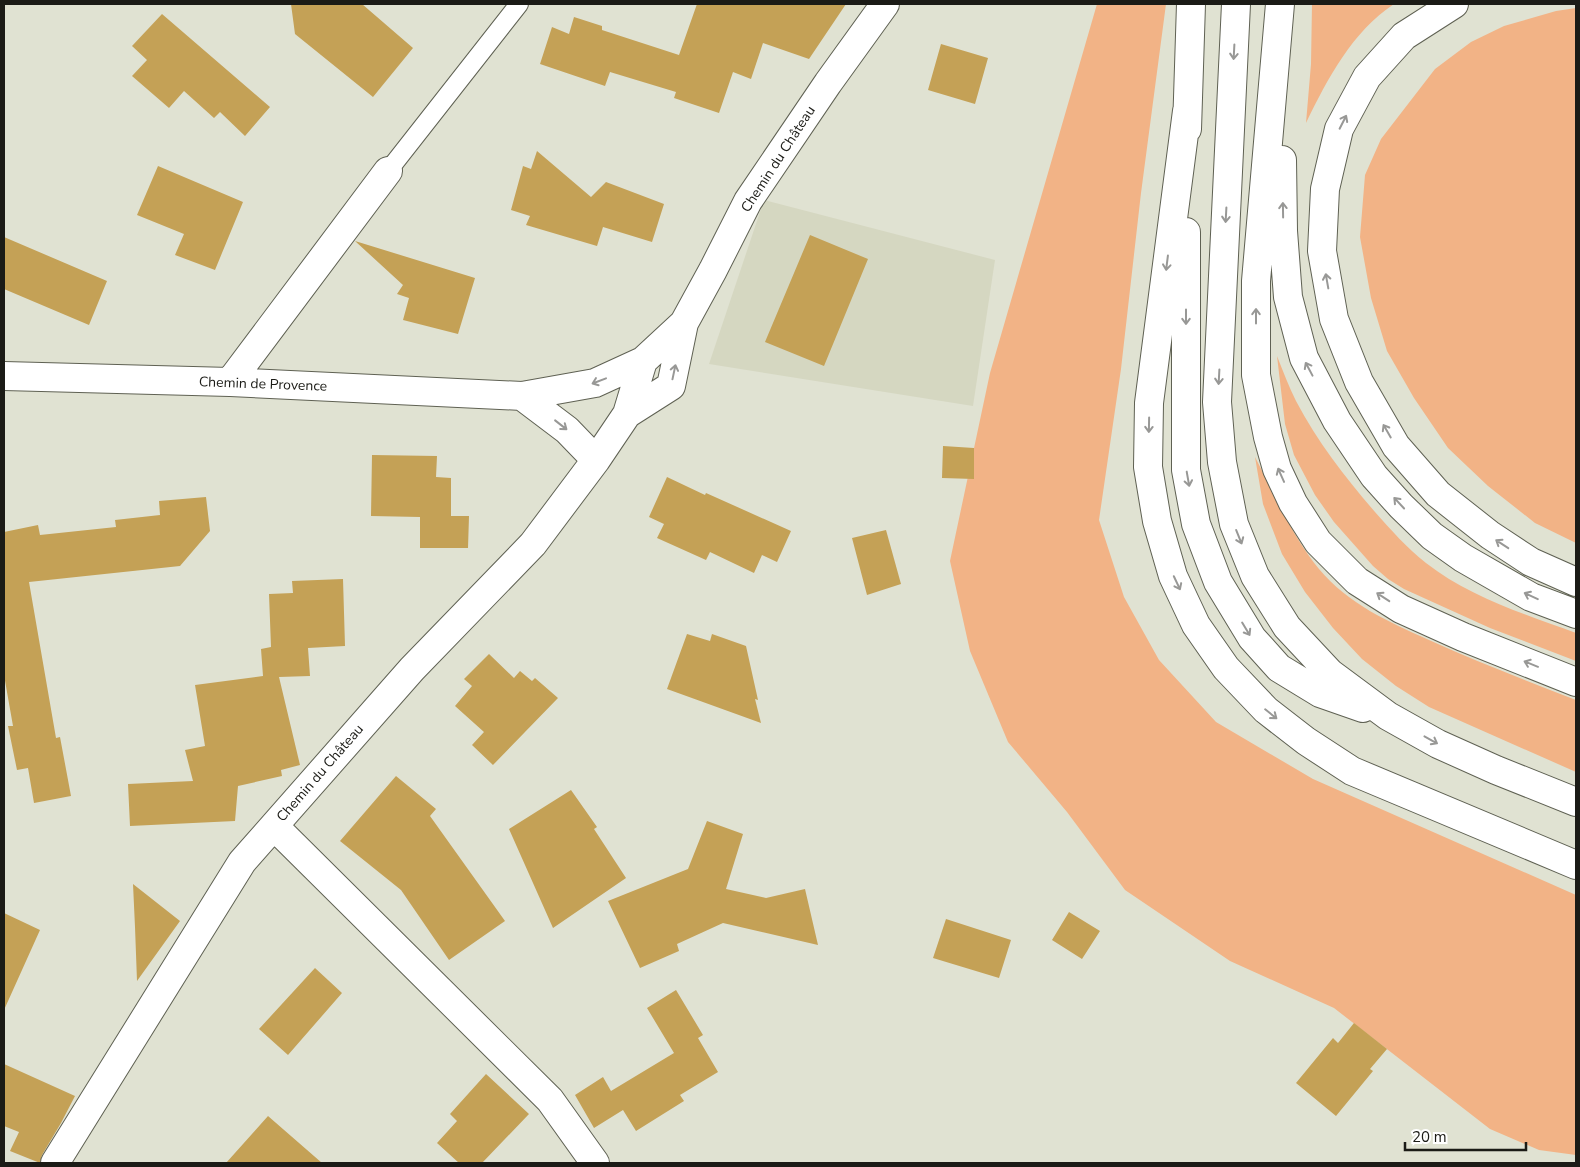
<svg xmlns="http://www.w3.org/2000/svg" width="1580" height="1167" font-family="'Nunito Sans',sans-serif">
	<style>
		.built { fill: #d5d7c1 }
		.green { fill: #f2b386 }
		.building { fill: #c4a156 }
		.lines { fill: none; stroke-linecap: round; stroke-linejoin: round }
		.service-casing { stroke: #5f6153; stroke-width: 20 }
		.minor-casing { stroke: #5f6153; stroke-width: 30 }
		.motorway-casing { stroke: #5f6153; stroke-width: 30 }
		.service { stroke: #fff; stroke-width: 18 }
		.minor { stroke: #fff; stroke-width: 28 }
		.motorway { stroke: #fff; stroke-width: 28 }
		.oneway { stroke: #989896 }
		.labels { text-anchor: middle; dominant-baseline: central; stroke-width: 5; stroke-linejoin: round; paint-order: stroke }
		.street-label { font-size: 14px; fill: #1b1b16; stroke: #fff }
	</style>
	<rect width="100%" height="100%" fill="#e0e2d2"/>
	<!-- built -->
	<path class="built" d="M 764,200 L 995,260 L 973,406 L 709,364 Z"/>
	<!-- green -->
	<path class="green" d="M 1097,4 L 1166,4 L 1141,193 L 1121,369 L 1099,520 L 1124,597 L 1159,660 L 1216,722 L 1313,779 L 1576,895 L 1576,1155 L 1539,1150 L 1490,1129 L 1334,1008 L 1230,961 L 1125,890 L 1067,812 L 1008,742 L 970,651 L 950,561 L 990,373 Z
		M 1312,4 L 1394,4 C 1352,32 1328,78 1306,123 L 1311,64 Z
		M 1576,8 L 1576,543 L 1535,523 L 1488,486 L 1448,448 L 1414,398 L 1387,351 L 1371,298 L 1360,237 L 1365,175 L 1381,139 L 1435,69 L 1471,42 L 1504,26 L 1556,11 Z
		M 1277,356 C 1283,371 1289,387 1296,401 C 1318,443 1345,477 1375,512 C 1391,530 1407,548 1426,563 C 1468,596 1526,615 1576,633 L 1576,661 L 1490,628 L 1404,589 L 1388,579 L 1373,566 L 1334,522 L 1315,495 L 1294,455 L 1285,424 Z
		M 1255,457 C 1275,495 1292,536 1319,569 C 1348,604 1389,622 1429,640 C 1478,662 1527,681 1576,700 L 1576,772 L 1429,707 L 1396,686 L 1362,659 L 1333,628 L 1305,592 L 1282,554 L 1263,504 Z"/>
	<!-- building -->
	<path class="building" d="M 291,4 L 362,4 L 413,48 L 373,97 L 295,34 Z
		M 697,4 L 846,4 L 809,59 L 763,43 L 751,79 L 733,72 L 719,113 L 674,98 L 676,92 L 610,72 L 605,86 L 540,64 L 552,27 L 569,34 L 574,17 L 602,26 L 602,30 L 679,55 Z
		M 162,14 L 270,107 L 245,136 L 220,112 L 214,118 L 184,91 L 169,108 L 132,76 L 147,60 L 132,46 Z
		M 941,44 L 988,58 L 975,104 L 928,90 Z
		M 537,151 L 591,197 L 606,182 L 664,204 L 652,242 L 603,227 L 597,246 L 526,225 L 530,216 L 511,210 L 523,166 L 531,169 Z
		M 158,166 L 243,202 L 215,270 L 175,255 L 184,234 L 137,215 Z
		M 810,235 L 868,259 L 824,366 L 765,342 Z
		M 4,237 L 107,281 L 89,325 L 4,289 Z
		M 355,241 L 475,278 L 458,334 L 403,320 L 409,298 L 397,294 L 403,285 Z
		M 943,446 L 974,448 L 974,479 L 942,478 Z
		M 372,455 L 437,456 L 436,477 L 451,478 L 451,516 L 469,516 L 468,548 L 420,548 L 420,517 L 371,516 Z
		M 667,477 L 705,495 L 706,493 L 791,531 L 777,562 L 762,555 L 754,573 L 710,552 L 706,560 L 657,538 L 664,524 L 649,517 Z
		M 206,497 L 210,531 L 180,566 L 29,582 L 56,738 L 60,737 L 71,796 L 34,803 L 28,768 L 17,770 L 8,726 L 13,726 L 4,675 L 4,532 L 38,525 L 40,535 L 116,527 L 115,520 L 160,515 L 159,501 Z
		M 886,530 L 901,584 L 867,595 L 852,538 Z
		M 343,579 L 345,646 L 308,648 L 310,676 L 279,677 L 300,765 L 281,770 L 282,776 L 238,786 L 235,821 L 130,826 L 128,784 L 193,781 L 185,750 L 205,746 L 195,685 L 263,676 L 261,649 L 271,647 L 269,594 L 293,593 L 292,581 Z
		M 687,634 L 710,641 L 712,634 L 746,646 L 758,700 L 755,699 L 761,723 L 667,689 Z
		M 489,654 L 514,678 L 520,671 L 532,681 L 535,678 L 558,698 L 493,765 L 472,745 L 484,732 L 455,706 L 472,686 L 464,679 Z
		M 396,776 L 436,809 L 430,816 L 505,921 L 449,960 L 401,890 L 340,841 Z
		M 571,790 L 597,827 L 594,829 L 626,878 L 553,928 L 509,829 Z
		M 707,821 L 743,834 L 726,889 L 766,898 L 805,889 L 818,945 L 723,923 L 677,944 L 679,951 L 640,968 L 608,901 L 688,869 Z
		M 133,884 L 180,921 L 137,981 L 135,927 Z
		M 1069,912 L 1100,931 L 1082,959 L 1052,940 Z
		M 4,913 L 40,930 L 4,1010 Z
		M 946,919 L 1011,940 L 999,978 L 933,958 Z
		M 315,968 L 342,993 L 288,1055 L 259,1029 Z
		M 676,990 L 703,1035 L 698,1038 L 718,1072 L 680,1095 L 684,1101 L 636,1131 L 623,1110 L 594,1128 L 575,1095 L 603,1077 L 611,1091 L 674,1053 L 647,1008 Z
		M 1354,1023 L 1387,1049 L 1370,1069 L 1373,1071 L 1336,1116 L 1296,1083 L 1333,1038 L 1338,1043 Z
		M 4,1064 L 75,1096 L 61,1123 L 42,1155 L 40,1163 L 10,1151 L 19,1132 L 4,1126 Z
		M 486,1074 L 529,1114 L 482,1163 L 459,1163 L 437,1143 L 457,1121 L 450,1114 Z
		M 268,1116 L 322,1163 L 226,1163 Z"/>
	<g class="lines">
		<!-- service casing -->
		<g class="service-casing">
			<path id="service" d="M 388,171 L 519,4"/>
		</g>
		<!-- minor casing -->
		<g class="minor-casing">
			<path id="minor" d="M 4,376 L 230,382 L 522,396 L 595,383 L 643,361
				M 230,382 L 388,171
				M 522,396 L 567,430 L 596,460
				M 627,414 L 671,386 L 684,323 L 713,270 L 748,201 L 828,83 L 885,4
				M 274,826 L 550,1100 L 595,1163
				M 55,1163 L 242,862 L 412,669 L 533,544 L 596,460 L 627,414 L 643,361 L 684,323"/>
		</g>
		<!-- motorway casing -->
		<g class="motorway-casing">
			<path id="motorway" d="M 1236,4 L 1217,402 L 1222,462 L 1234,524 L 1255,576 L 1287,627 L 1330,673 L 1388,716 L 1438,744 L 1496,770 L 1576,802
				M 1280,4 L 1256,281 L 1256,375 L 1268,437 L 1277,469 L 1293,503 L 1318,542 L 1357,581 L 1401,609 L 1463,637 L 1576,682
				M 1454,4 L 1404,36 L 1367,77 L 1339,129 L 1325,189 L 1322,251 L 1334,319 L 1359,382 L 1396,446 L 1438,494 L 1490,535 L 1531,562 L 1576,582
				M 1187,111 L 1149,403 L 1148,467 L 1157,521 L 1173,576 L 1196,625 L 1226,668 L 1266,710 L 1306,741 L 1352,771 L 1576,865
				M 1187,129 L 1191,4
				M 1282,160 L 1283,231 L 1288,297 L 1304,358 L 1337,421 L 1374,476 L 1401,506 L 1432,536 L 1463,558 L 1531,597 L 1576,614
				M 1186,232 L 1186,470 L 1196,524 L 1218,582 L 1252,638 L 1279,668 L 1320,693 L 1363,708"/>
		</g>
		<!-- service -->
		<use href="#service" class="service"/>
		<!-- minor -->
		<use href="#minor" class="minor"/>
		<!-- motorway -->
		<use href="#motorway" class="motorway"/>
	</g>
	<!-- one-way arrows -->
	<defs><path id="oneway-shaft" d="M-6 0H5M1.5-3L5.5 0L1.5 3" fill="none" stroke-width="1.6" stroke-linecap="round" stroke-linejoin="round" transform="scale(1.25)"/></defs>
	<g class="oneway">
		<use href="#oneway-shaft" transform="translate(1234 52) rotate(93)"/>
		<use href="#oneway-shaft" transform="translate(1343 122) rotate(-63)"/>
		<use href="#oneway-shaft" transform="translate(1283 210) rotate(-91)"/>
		<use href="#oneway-shaft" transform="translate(1226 215) rotate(93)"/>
		<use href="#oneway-shaft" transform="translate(1167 263) rotate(97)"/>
		<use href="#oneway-shaft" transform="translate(1327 281) rotate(-100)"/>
		<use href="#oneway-shaft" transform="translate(1256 316) rotate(-90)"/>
		<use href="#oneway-shaft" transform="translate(1186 317) rotate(90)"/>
		<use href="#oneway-shaft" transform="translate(1309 369) rotate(-118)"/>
		<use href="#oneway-shaft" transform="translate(674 372) rotate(-78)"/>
		<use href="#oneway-shaft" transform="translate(1219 377) rotate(93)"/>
		<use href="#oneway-shaft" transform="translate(599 381) rotate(159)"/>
		<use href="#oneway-shaft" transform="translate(561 425) rotate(38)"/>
		<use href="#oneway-shaft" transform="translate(1149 425) rotate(91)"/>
		<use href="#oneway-shaft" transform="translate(1387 431) rotate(-120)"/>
		<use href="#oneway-shaft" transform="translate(1281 475) rotate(-114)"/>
		<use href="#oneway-shaft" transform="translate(1188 479) rotate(80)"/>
		<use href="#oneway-shaft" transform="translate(1399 503) rotate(-133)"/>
		<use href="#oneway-shaft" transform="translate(1239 537) rotate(68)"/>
		<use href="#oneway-shaft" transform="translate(1502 544) rotate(-147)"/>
		<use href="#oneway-shaft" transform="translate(1177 583) rotate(65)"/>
		<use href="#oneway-shaft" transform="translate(1531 596) rotate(-155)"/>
		<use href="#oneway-shaft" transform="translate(1383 597) rotate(-147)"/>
		<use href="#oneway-shaft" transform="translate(1246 629) rotate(59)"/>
		<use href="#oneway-shaft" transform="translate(1531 664) rotate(-158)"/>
		<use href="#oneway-shaft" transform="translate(1271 714) rotate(39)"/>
		<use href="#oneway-shaft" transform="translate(1431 740) rotate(29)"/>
	</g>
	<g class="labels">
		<!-- street labels -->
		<g class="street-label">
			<text transform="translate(778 159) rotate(-57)">Chemin du Château</text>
			<text transform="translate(263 384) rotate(2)">Chemin de Provence</text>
			<text transform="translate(320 773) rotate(-49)">Chemin du Château</text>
		</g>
	</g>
	<!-- border -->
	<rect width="1580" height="1167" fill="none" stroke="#1b1b16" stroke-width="10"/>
	<!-- scale -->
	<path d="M1405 1142v8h121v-8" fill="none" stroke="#1b1b16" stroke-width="2.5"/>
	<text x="1412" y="1142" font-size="15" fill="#1b1b16" stroke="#ffffff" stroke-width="4" paint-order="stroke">20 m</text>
</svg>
